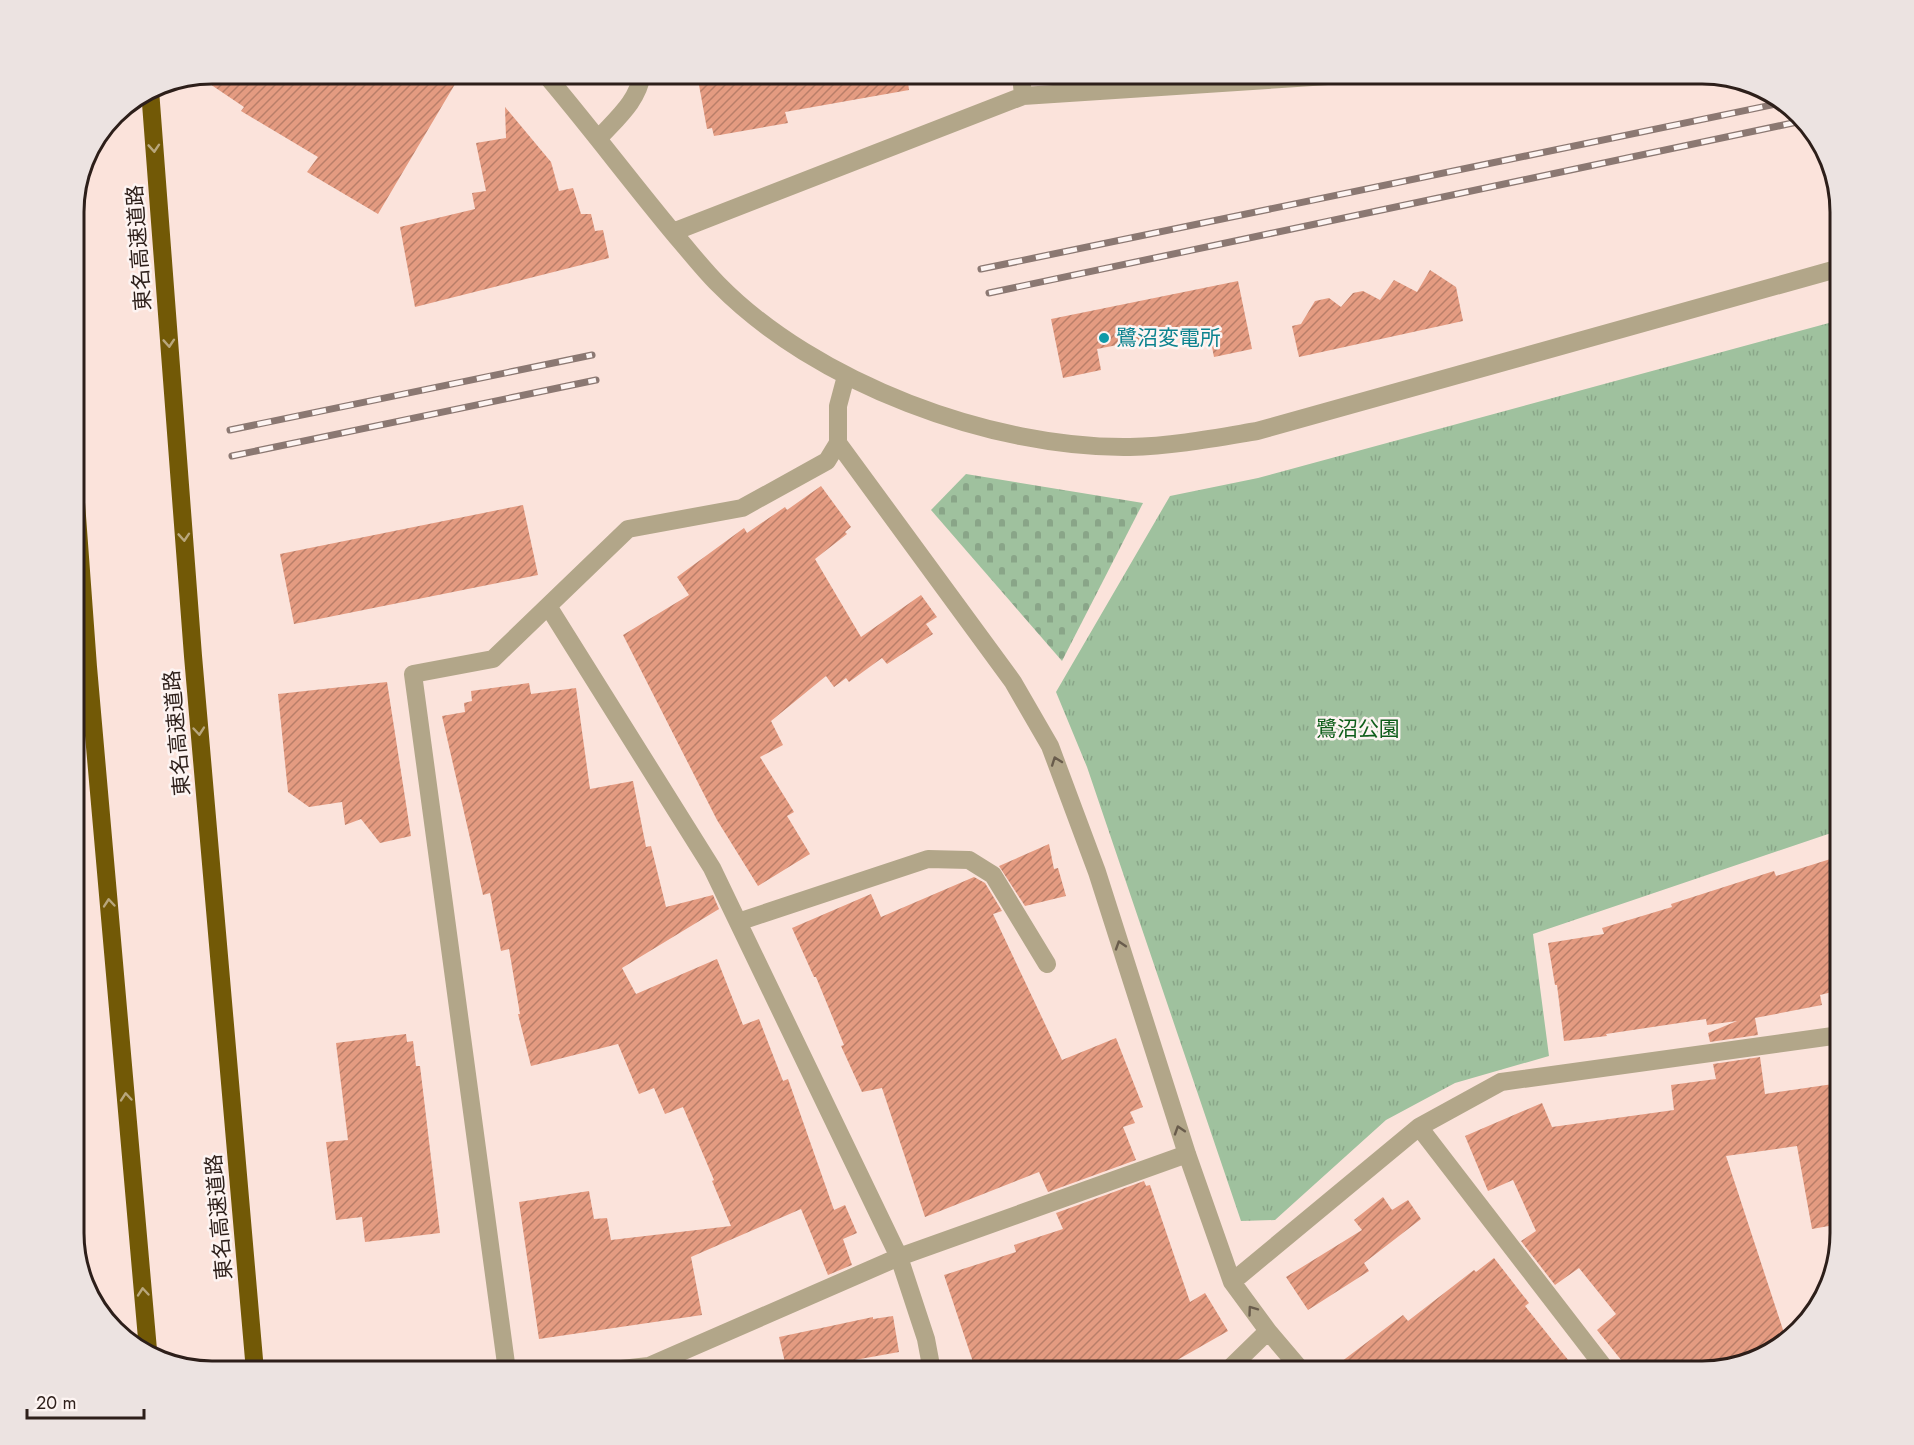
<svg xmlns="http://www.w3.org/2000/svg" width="1914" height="1445" font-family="Jost,'Noto Sans JP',sans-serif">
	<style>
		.grass { fill: url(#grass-tufts) }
		.cemetery { fill: url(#cemetery-stones) }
		.building { fill: url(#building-hatch) }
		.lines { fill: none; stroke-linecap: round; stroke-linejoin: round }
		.minor { stroke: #b2a689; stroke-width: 18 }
		.highway { stroke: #725906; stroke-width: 18 }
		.rail-casing { stroke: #8b7872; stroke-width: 7 }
		.rail { stroke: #fdf4f2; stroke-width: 4.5; stroke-dasharray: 14; stroke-linecap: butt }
		.oneway { stroke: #b8a67c }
		.oneway2 { stroke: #695c4c }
		.culture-dot { fill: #0f9aa8; stroke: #fdf4f2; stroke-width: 2 }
		.labels { text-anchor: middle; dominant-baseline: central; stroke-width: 5; stroke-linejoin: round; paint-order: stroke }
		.street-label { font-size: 21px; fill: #2d1f1a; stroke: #fdf4f2 }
		.culture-label { font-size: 21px; fill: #0d838f; stroke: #fdf4f2; text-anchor: start }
		.park-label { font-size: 21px; fill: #0f5e1a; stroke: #fdf4f2 }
		.rim { fill: none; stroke: #2d1f1a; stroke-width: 3 }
	</style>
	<defs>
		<pattern id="grass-tufts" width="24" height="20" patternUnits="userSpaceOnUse" patternTransform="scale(1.5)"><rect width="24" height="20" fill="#9fc19e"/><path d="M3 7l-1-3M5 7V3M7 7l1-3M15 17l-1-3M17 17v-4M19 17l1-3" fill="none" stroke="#89a588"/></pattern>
		<pattern id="cemetery-stones" width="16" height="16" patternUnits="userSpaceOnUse" patternTransform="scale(1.5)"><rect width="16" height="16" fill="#9fc19e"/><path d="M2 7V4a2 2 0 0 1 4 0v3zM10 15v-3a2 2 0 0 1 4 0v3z" fill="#89a588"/></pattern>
		<pattern id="building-hatch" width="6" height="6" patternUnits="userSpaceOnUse" patternTransform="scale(1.5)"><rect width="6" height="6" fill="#e49b81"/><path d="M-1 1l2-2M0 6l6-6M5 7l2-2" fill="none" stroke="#b97e69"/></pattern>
	</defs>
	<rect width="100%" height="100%" fill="#fbe3db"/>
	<!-- grass -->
	<path class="grass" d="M 1840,320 L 1840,830 L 1533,934 L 1549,1056 L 1455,1083 L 1386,1120 L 1275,1220 L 1241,1221 L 1087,767 L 1056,692 L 1170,496 L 1258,478 Z"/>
	<!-- cemetery -->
	<path class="cemetery" d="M 966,474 L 1143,503 L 1062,661 L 931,510 Z"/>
	<!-- building -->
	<path class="building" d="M 212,74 L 461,74 L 378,214 L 307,172 L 318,157 L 241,111 L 244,107 L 198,76 Z
		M 697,74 L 907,74 L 909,90 L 785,112 L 788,123 L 714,136 L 712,128 L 707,129 Z
		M 505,107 L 551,162 L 559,191 L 573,188 L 581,214 L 591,214 L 595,231 L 603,230 L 609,258 L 415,307 L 400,227 L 475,209 L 472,193 L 486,191 L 476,143 L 506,138 Z
		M 1430,270 L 1456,287 L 1463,321 L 1299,357 L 1292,326 L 1301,324 L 1315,301 L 1329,298 L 1341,307 L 1353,293 L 1363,291 L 1380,300 L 1394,280 L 1417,292 Z
		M 1238,281 L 1252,349 L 1214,357 L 1208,327 L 1097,349 L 1101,370 L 1063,378 L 1051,319 Z
		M 821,486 L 851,527 L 845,532 L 847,534 L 815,559 L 861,637 L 921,595 L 937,617 L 926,624 L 933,634 L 887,664 L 882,658 L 849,682 L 846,678 L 834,687 L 826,676 L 771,721 L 783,745 L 760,757 L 794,812 L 787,816 L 810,854 L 758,886 L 717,820 L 623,635 L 689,595 L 677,577 L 744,528 L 747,533 L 785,507 L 787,510 Z
		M 523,505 L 538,575 L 294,624 L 280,554 Z
		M 387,682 L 411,836 L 380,843 L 361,819 L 345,825 L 342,802 L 309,807 L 288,792 L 278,694 Z
		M 529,683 L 531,694 L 576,688 L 590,789 L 633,781 L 646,847 L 651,846 L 666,907 L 713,895 L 719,909 L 622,968 L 636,994 L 717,959 L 743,1025 L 759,1019 L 783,1081 L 788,1079 L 834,1210 L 845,1205 L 857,1233 L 843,1239 L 852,1265 L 828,1275 L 801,1209 L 691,1257 L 702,1315 L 539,1339 L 519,1202 L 589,1191 L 594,1219 L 607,1218 L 611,1240 L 731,1226 L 712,1181 L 714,1180 L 683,1107 L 665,1114 L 654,1088 L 639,1094 L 618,1044 L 531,1066 L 518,1014 L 520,1014 L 509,949 L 501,951 L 490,893 L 483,895 L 442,716 L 465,712 L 464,703 L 472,701 L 471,691 Z
		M 1049,844 L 1054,869 L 1058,868 L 1066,896 L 1025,906 L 999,866 Z
		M 1840,856 L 1840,990 L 1820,995 L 1822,1005 L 1755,1018 L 1758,1035 L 1710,1042 L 1708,1033 L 1737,1021 L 1707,1025 L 1706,1019 L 1606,1034 L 1607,1036 L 1564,1041 L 1557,985 L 1555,985 L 1548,943 L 1604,934 L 1602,928 L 1672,907 L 1671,904 L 1774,871 L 1776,876 Z
		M 974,877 L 985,883 L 1002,911 L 993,914 L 1062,1060 L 1116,1038 L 1143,1107 L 1130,1112 L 1135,1123 L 1123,1127 L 1136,1160 L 1048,1192 L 1039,1172 L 925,1217 L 882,1088 L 862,1092 L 841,1046 L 844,1045 L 816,977 L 814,977 L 792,928 L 871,894 L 881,917 Z
		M 406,1034 L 407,1042 L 413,1041 L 416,1066 L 420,1066 L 440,1233 L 365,1242 L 362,1217 L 336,1220 L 326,1142 L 348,1140 L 336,1043 Z
		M 1760,1057 L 1765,1094 L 1840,1083 L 1840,1224 L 1812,1229 L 1797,1146 L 1726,1156 L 1786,1339 L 1763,1357 L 1702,1371 L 1630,1371 L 1597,1330 L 1616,1314 L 1579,1268 L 1555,1285 L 1521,1241 L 1536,1231 L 1513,1180 L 1488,1191 L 1465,1136 L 1542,1103 L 1552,1127 L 1674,1110 L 1671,1085 L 1716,1079 L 1713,1064 Z
		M 1144,1181 L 1146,1186 L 1150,1185 L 1190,1302 L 1205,1293 L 1228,1331 L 1158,1371 L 976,1371 L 944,1275 L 1016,1252 L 1014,1245 L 1063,1229 L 1056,1213 Z
		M 1383,1197 L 1392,1210 L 1408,1200 L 1421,1219 L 1364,1263 L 1369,1271 L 1308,1310 L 1286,1277 L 1362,1230 L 1354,1220 Z
		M 1494,1258 L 1529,1303 L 1525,1306 L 1577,1371 L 1329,1371 L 1403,1315 L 1408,1321 L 1474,1270 L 1476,1272 Z
		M 893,1316 L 899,1352 L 838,1363 L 839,1366 L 812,1371 L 787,1371 L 779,1337 L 873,1317 L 873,1319 Z"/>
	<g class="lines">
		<!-- minor -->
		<path class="minor" d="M 545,74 C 590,127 631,182 676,236 C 690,252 703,269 718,284 C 815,383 992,449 1130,447 C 1173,446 1215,438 1257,431 L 1840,268
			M 1021,74 L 1023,96 L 1359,74
			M 599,138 C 617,118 638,101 642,74
			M 673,232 L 1023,96
			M 838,443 L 1013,682 L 1050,746 L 1097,872 L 1187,1154 L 1232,1282 L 1268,1331 L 1302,1371
			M 548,606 L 712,868 L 899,1257 L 926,1339 L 932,1371
			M 738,922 L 928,859 L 969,860 L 993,875 L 1047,964
			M 1419,1127 L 1607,1371
			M 1232,1282 L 1419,1127 L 1501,1082 L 1840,1035
			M 507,1371 L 413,674 L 493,659 L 628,529 L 742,508 L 827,461 L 838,443 L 838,406 L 846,376
			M 603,1371 L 649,1366 L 899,1257 L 1187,1154
			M 1227,1371 L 1268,1331"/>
		<!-- highway -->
		<path class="highway" d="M 150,90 L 193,656 L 255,1371
			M 74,475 L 88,667 L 148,1350"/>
		<!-- rail casing -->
		<g class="rail-casing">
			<path id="rail" d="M 981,269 L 1786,102
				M 989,293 L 1802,121
				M 230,430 L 592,355
				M 232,456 L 596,380"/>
		</g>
		<!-- rail -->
		<use href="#rail" class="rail"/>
	</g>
	<!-- one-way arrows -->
	<defs><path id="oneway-chevron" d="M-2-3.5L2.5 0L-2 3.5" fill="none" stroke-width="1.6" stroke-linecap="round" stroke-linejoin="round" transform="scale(1.5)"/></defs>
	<g class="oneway">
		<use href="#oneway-chevron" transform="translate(154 148) rotate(86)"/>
		<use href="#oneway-chevron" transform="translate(169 343) rotate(86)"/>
		<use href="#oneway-chevron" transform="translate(184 537) rotate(86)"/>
		<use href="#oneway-chevron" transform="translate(199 731) rotate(85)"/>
		<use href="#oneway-chevron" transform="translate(109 903) rotate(-95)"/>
		<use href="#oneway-chevron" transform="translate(126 1097) rotate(-95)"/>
		<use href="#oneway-chevron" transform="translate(143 1292) rotate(-95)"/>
	</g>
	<g class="oneway2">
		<use href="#oneway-chevron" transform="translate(1056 761) rotate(-110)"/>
		<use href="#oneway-chevron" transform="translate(1120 945) rotate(-108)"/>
		<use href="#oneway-chevron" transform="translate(1179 1130) rotate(-108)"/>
		<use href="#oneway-chevron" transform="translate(1252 1310) rotate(-126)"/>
	</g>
	<!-- markers -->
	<circle class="culture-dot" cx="1104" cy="338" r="6"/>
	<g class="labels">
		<!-- street labels -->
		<g class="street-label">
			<text transform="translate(139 248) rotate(-94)">東名高速道路</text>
			<text transform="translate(177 733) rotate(-95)">東名高速道路</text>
			<text transform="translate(219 1217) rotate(-95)">東名高速道路</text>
		</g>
		<!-- culture labels -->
		<g class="culture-label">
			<text x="1116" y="338">鷺沼変電所</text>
		</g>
		<!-- park labels -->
		<g class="park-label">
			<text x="1358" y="729">鷺沼公園</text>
		</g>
	</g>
	<!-- crop -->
	<path d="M0 0H1914V1445H0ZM212 84H1702A128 128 0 0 1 1830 212V1233A128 128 0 0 1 1702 1361H212A128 128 0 0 1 84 1233V212A128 128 0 0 1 212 84Z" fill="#ece3e1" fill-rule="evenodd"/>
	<path class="rim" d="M212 84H1702A128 128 0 0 1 1830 212V1233A128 128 0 0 1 1702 1361H212A128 128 0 0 1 84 1233V212A128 128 0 0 1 212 84Z"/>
	<!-- scale -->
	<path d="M27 1409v9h117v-9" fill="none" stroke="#2d1f1a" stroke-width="3"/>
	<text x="36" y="1409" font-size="18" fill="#2d1f1a" stroke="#fdf4f2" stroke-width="4.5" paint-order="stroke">20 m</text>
</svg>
